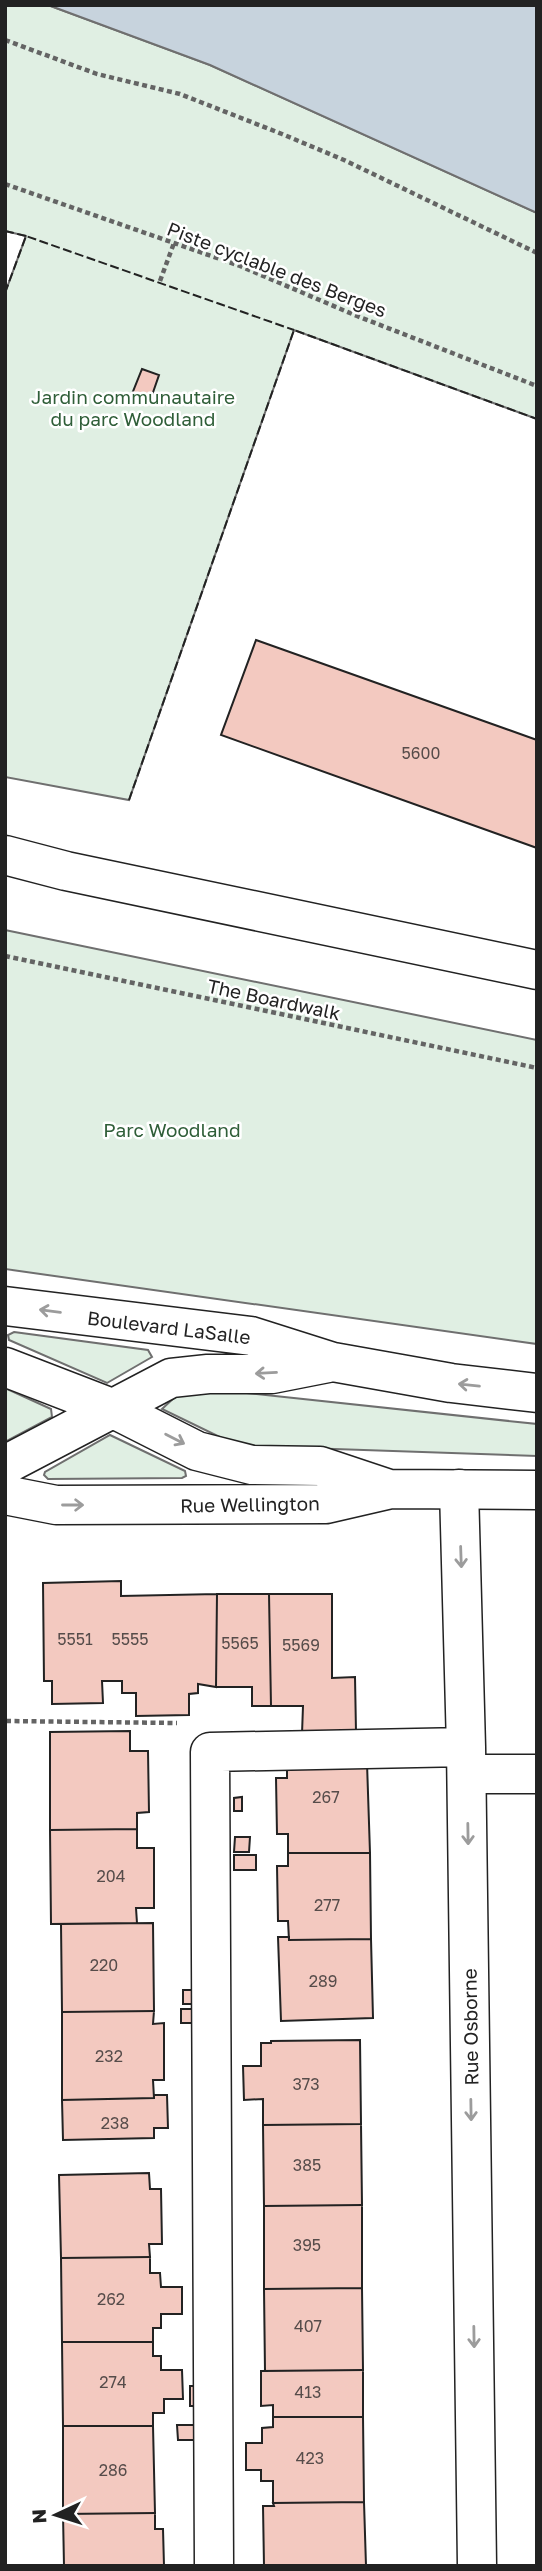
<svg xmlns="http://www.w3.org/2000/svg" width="542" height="2571" font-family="'Golos Text',sans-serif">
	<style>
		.green { fill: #e0efe3; stroke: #6f6f6f; stroke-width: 2 }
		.water { fill: #c7d3dd; stroke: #6f6f6f; stroke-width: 2 }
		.building { fill: #f3c9c0; stroke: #222; stroke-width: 2 }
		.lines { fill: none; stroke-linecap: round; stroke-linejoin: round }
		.minor-casing { stroke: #222; stroke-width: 41 }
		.major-casing { stroke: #222; stroke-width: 41 }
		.path { stroke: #646464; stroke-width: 4.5; stroke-dasharray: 5 3.5; stroke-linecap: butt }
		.minor { stroke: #fff; stroke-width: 38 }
		.major { stroke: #fff; stroke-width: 38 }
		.fence { stroke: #222; stroke-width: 2; stroke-dasharray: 9 3.5; stroke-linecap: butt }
		.oneway { stroke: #9c9c9c }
		.labels { text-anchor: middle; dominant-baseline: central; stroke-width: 5; stroke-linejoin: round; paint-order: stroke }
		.number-label { font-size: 16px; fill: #564c4a }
		.street-label { font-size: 19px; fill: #222; stroke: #fff }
		.park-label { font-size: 19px; fill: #2f5e38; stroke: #fff }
	</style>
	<rect width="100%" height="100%" fill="#fff"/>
	<!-- green -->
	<path class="green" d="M 5,5 L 48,5 L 210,65 L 537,213 L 537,419 L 294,330 L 129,800 L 5,777 L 5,293 L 26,236 L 5,231 Z
		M 5,930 L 537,1040 L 537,1344 L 5,1269 Z
		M 14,1332 L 148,1350 L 152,1357 L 107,1383 L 9,1340 L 8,1335 Z
		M 5,1388 L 51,1409 L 52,1417 L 5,1442 Z
		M 218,1390 L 537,1424 L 537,1456 L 249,1446 L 230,1442 L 162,1409 L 176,1396 Z
		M 110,1435 L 185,1471 L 186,1476 L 182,1478 L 48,1479 L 44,1475 L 45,1472 Z"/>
	<!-- water -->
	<path class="water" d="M 48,5 L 537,5 L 537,213 L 210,65 Z"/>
	<!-- building -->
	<path class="building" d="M 142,369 L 159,375 L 150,401 L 132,394 Z
		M 256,640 L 537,740 L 537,848 L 221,735 Z
		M 121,1581 L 121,1596 L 217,1594 L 216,1687 L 198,1684 L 198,1693 L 189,1694 L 189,1715 L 136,1716 L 136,1693 L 122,1693 L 122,1681 L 102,1681 L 103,1703 L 52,1704 L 52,1681 L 44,1681 L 43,1583 Z
		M 217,1594 L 269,1594 L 271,1706 L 252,1706 L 252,1687 L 216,1687 Z
		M 269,1594 L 332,1594 L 332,1678 L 355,1677 L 356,1732 L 302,1734 L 303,1706 L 271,1706 Z
		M 130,1731 L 130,1751 L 148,1751 L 149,1812 L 137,1813 L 137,1829 L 50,1830 L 50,1732 Z
		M 367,1763 L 370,1853 L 288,1853 L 288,1834 L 277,1834 L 276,1778 L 287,1778 L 287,1765 Z
		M 242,1797 L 242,1811 L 234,1811 L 234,1798 Z
		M 137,1829 L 137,1848 L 154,1848 L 154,1908 L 136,1908 L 137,1923 L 51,1924 L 50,1830 Z
		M 235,1837 L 250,1837 L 249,1852 L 234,1852 Z
		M 288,1853 L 370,1853 L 371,1939 L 289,1940 L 288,1921 L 278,1921 L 277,1866 L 288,1866 Z
		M 234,1855 L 256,1855 L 256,1870 L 234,1870 Z
		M 153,1923 L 154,2011 L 62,2012 L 61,1924 Z
		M 278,1937 L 289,1937 L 289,1940 L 371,1939 L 373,2018 L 281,2021 Z
		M 183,1990 L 193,1990 L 193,2004 L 183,2004 Z
		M 181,2009 L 195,2009 L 194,2023 L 181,2023 Z
		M 154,2011 L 153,2024 L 164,2023 L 164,2080 L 153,2080 L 154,2098 L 62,2100 L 62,2012 Z
		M 360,2040 L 361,2124 L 263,2125 L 263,2099 L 244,2100 L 243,2066 L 261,2066 L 261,2043 L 271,2043 L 271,2041 Z
		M 154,2095 L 167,2095 L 168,2128 L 154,2128 L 154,2138 L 63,2140 L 62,2100 L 154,2098 Z
		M 361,2124 L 362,2205 L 264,2206 L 263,2125 Z
		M 149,2173 L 150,2189 L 161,2189 L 162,2244 L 149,2244 L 150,2257 L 61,2258 L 59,2175 Z
		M 362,2205 L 362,2288 L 264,2289 L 264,2206 Z
		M 150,2257 L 150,2273 L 160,2273 L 161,2287 L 182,2287 L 182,2314 L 161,2314 L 161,2328 L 153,2328 L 153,2342 L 62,2342 L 61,2258 Z
		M 362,2288 L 363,2370 L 265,2371 L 264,2289 Z
		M 62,2342 L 153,2342 L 153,2356 L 161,2356 L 161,2370 L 182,2370 L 183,2399 L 164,2399 L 164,2413 L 153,2413 L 153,2426 L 63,2426 Z
		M 363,2370 L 363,2417 L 273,2417 L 273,2405 L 261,2406 L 261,2371 Z
		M 190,2386 L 205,2386 L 205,2406 L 190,2406 Z
		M 273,2417 L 363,2417 L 364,2502 L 273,2503 L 273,2481 L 261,2481 L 261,2470 L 246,2470 L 246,2443 L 262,2443 L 262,2428 L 273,2427 Z
		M 177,2425 L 199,2425 L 199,2440 L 178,2440 Z
		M 63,2426 L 153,2426 L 155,2513 L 63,2514 Z
		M 364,2502 L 366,2566 L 264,2566 L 263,2506 L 274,2506 L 273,2503 Z
		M 155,2513 L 155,2529 L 163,2529 L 164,2566 L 64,2566 L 63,2514 Z"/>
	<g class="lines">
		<!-- minor casing -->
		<g class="minor-casing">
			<path id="minor" d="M 5,855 L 66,871 L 537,970
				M 459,1489 L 466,1747 L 477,2566
				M 467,1774 L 537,1774
				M 214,2566 L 210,1752 L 466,1747"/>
		</g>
		<!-- major casing -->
		<g class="major-casing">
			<path id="major" d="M 5,1306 L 251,1336 L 333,1362 L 451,1383 L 537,1393
				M 5,1367 L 114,1409 L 197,1451 L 252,1465 L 320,1466 L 389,1489
				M 5,1465 L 171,1378 L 208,1374 L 272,1374 L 328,1363
				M 5,1495 L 56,1505 L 326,1504 L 391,1489 L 537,1490"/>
		</g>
		<!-- path -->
		<path class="path" d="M 5,40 L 97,74 L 180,94 L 282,134 L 344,160 L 537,253
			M 5,184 L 240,266 L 357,316 L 537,386
			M 160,281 L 174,243
			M 5,956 L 537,1068
			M 6,1721 L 177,1723"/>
		<!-- minor -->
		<use href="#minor" class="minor"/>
		<!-- major -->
		<use href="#major" class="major"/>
		<!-- fence -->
		<path class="fence" d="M 5,231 L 26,236
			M 5,293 L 26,236 L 294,330
			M 129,800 L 294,330 L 537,419"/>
	</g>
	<!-- one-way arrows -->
	<defs><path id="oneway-shaft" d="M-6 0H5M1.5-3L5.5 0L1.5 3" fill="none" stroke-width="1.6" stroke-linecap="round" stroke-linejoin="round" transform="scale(1.75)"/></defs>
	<g class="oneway">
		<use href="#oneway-shaft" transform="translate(50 1311) rotate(-173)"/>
		<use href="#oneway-shaft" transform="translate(266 1373) rotate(177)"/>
		<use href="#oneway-shaft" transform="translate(469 1385) rotate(-174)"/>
		<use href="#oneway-shaft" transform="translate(175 1439) rotate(27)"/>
		<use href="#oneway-shaft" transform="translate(73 1505)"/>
		<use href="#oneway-shaft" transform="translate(461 1557) rotate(88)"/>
		<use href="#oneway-shaft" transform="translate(468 1834) rotate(89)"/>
		<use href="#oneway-shaft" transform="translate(471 2110) rotate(89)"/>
		<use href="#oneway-shaft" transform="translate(474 2337) rotate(89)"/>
	</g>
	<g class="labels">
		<!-- number labels -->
		<g class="number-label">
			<text x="421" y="753">5600</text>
			<text x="75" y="1639">5551</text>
			<text x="130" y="1639">5555</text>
			<text x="240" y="1643">5565</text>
			<text x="301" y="1645">5569</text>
			<text x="326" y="1797">267</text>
			<text x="111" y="1876">204</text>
			<text x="327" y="1905">277</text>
			<text x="104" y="1965">220</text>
			<text x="323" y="1981">289</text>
			<text x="109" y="2056">232</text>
			<text x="306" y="2084">373</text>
			<text x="115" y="2123">238</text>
			<text x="307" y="2165">385</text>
			<text x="307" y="2245">395</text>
			<text x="111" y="2299">262</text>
			<text x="308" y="2326">407</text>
			<text x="113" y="2382">274</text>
			<text x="308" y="2392">413</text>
			<text x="310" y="2458">423</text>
			<text x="113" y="2470">286</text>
		</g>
		<!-- street labels -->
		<g class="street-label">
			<text transform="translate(277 269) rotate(21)">Piste cyclable des Berges</text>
			<text transform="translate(274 999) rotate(12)">The Boardwalk</text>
			<text transform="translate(169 1327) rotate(7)">Boulevard LaSalle</text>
			<text transform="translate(250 1504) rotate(-1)">Rue Wellington</text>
			<text transform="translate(470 2027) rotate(-91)">Rue Osborne</text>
		</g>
		<!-- park labels -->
		<g class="park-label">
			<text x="133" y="396">Jardin communautaire<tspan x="133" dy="22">du parc Woodland</tspan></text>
			<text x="172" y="1129">Parc Woodland</text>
		</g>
	</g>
	<!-- border -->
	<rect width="542" height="2571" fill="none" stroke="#222222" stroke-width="14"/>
	<!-- north arrow -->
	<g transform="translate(56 2515) rotate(266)" stroke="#ffffff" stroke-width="5" paint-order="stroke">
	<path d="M0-5L12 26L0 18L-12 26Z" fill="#222222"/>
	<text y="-10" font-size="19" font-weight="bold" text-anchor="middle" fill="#222222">N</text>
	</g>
</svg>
